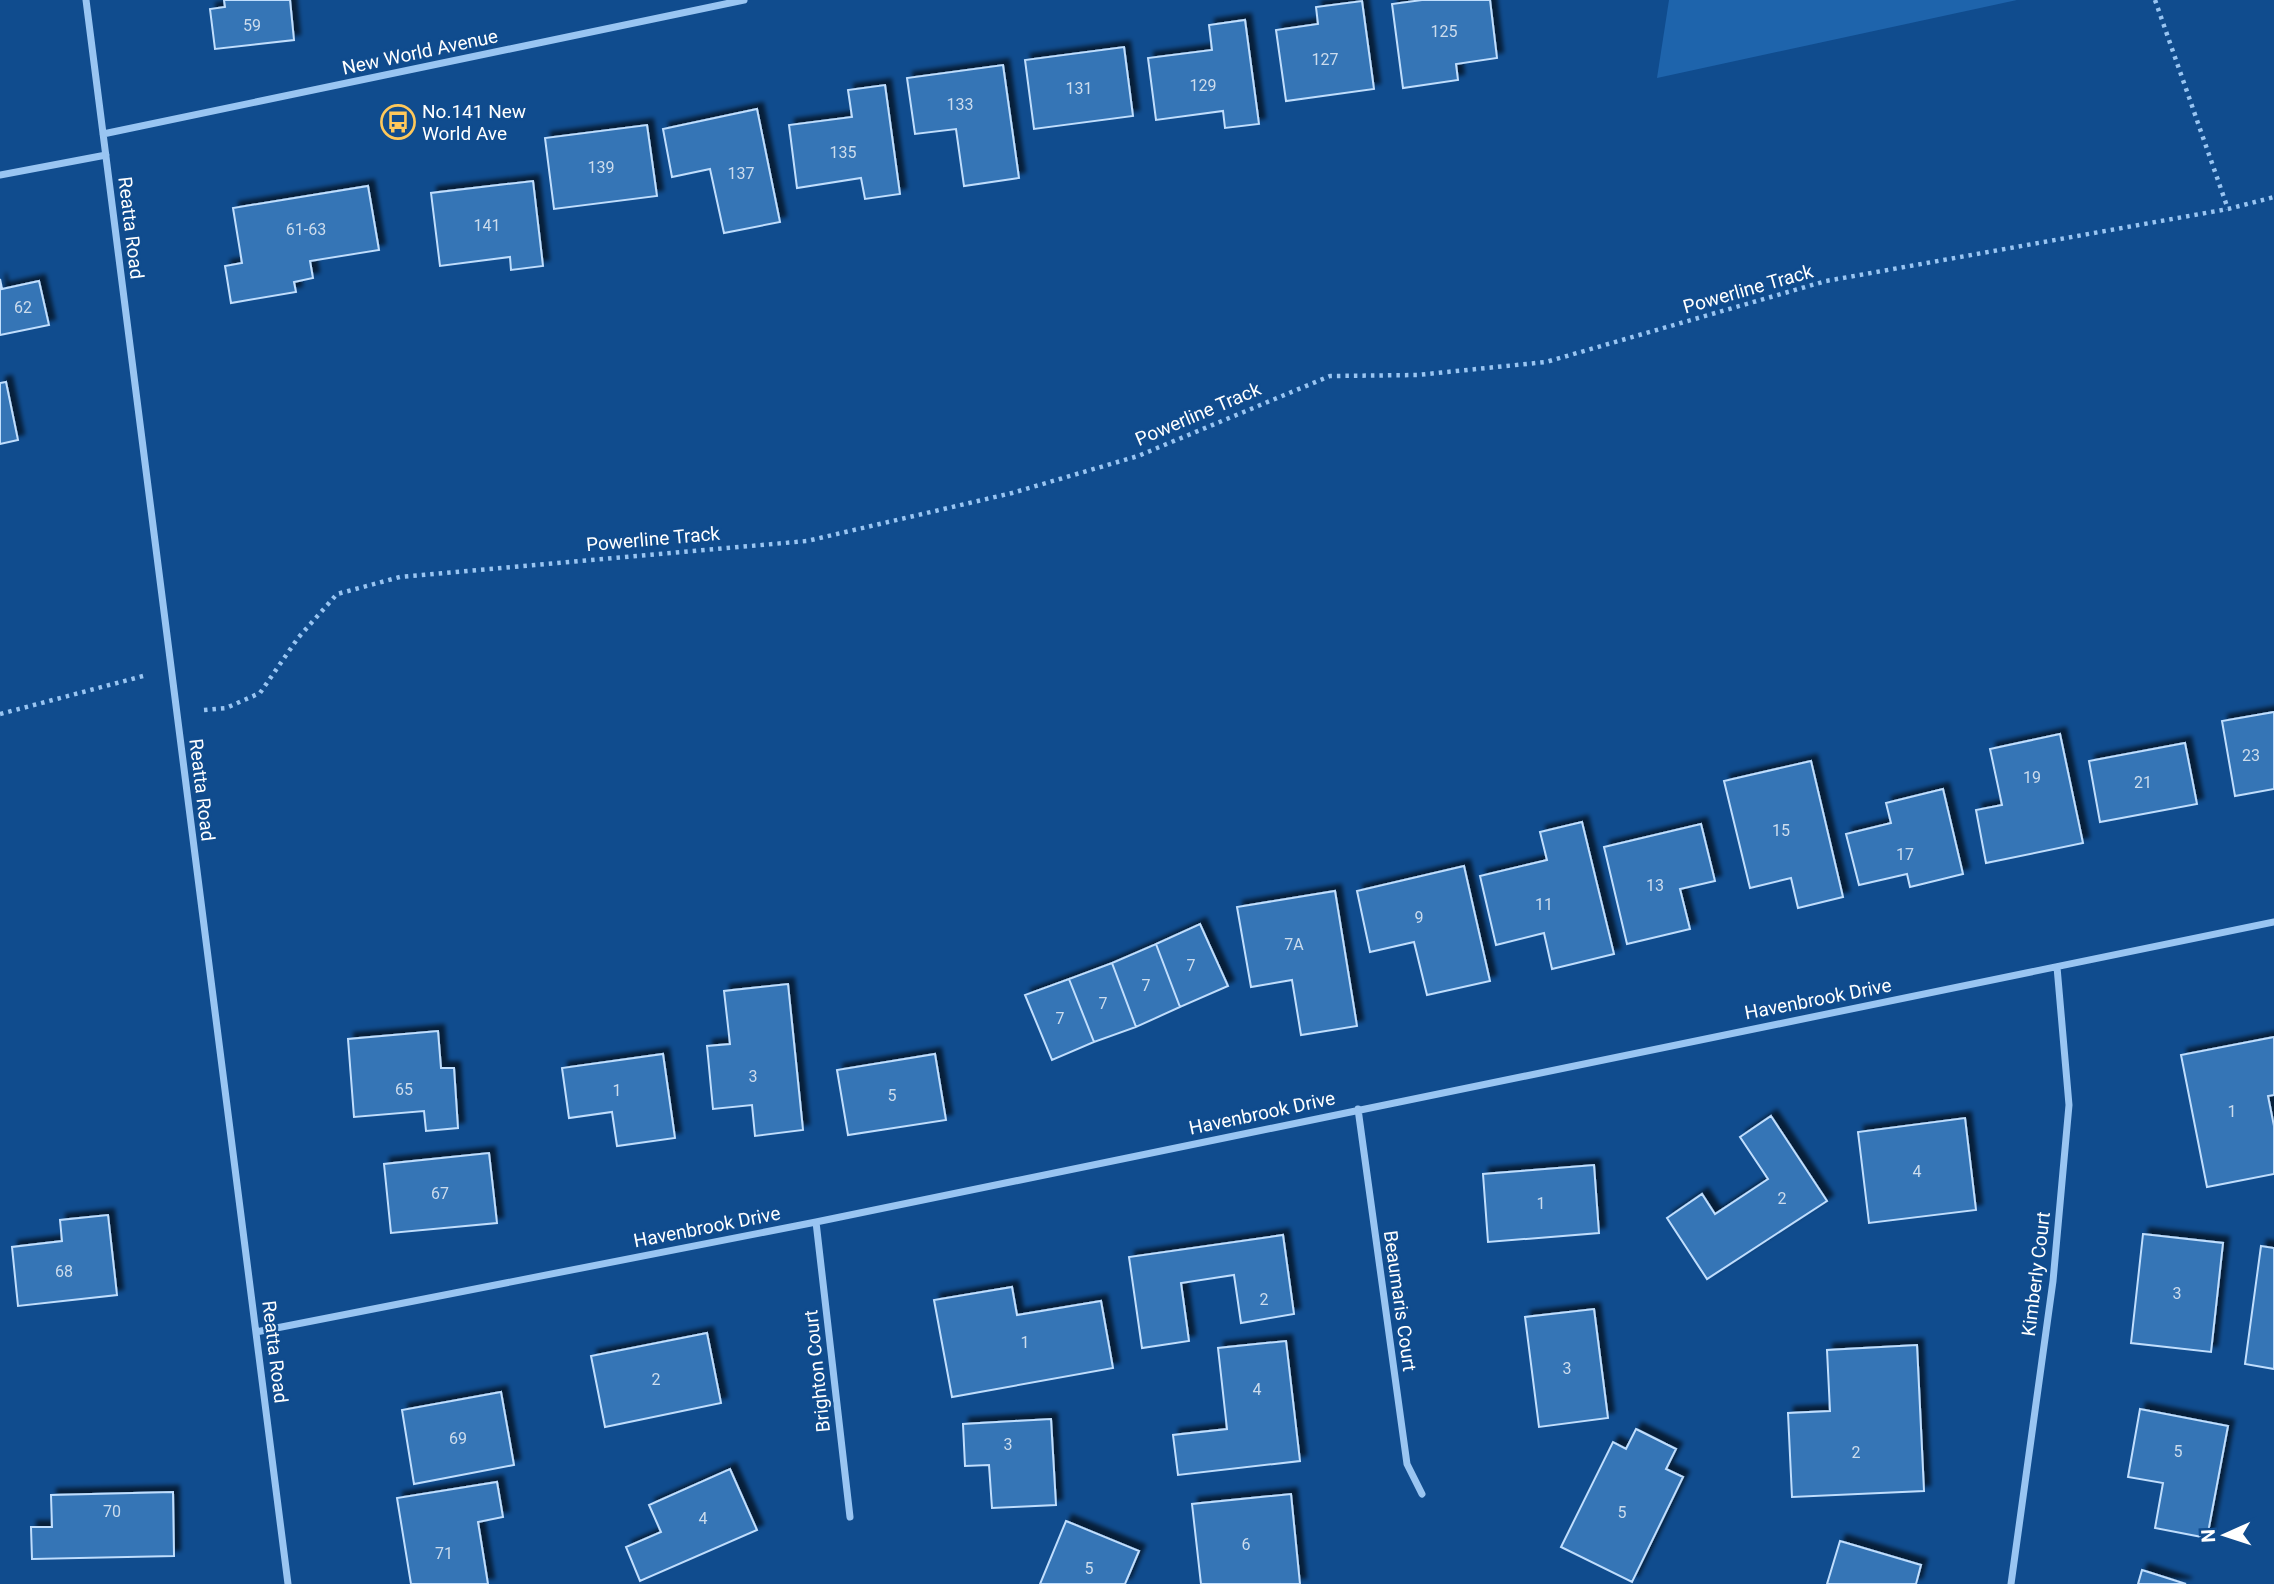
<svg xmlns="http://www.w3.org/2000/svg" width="2274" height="1584" font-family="Roboto,sans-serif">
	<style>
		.green { fill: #1e64ac }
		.building { fill: #3474b6; stroke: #c0defd; stroke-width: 2; filter: url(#shadow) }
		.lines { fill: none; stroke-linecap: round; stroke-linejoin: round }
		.path { stroke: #99c5f2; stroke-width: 4.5; stroke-dasharray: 3.5 5; stroke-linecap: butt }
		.street { stroke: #99c5f2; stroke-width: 7 }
		.labels { text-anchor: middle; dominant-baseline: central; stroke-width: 5; stroke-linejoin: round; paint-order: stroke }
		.number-label { font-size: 16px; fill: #ccdced }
		.street-label { font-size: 19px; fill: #fff; stroke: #104c8e }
		.poi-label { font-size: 19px; fill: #fff; stroke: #104c8e; text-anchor: start }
	</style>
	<defs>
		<filter id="shadow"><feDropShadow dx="6" dy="-6" stdDeviation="2" flood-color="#0009"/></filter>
	</defs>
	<rect width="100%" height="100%" fill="#104c8e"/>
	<!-- green -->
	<path class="green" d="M 1669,0 L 2017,0 L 1657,78 Z"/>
	<!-- building -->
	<path class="building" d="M 224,0 L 290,0 L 294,40 L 215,49 L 210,9 L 225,7 Z
		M 1490,0 L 1497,58 L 1456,64 L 1458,80 L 1403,88 L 1392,4 L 1422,0 Z
		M 1362,1 L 1374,89 L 1286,101 L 1276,30 L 1318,24 L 1316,7 Z
		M 1245,20 L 1259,124 L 1225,128 L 1223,111 L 1156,120 L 1148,58 L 1212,50 L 1209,25 Z
		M 1124,47 L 1133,116 L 1034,129 L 1025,60 Z
		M 1003,65 L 1019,178 L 964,186 L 956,129 L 915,134 L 907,78 Z
		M 885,85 L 900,194 L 865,199 L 861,178 L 797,188 L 789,125 L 852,117 L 848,90 Z
		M 757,109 L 780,222 L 724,233 L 710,169 L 672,177 L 663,129 Z
		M 647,125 L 657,196 L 554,209 L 545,138 Z
		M 533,181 L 543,266 L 511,270 L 510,257 L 440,266 L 431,193 Z
		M 368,186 L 379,250 L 310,261 L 313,278 L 294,282 L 296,292 L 231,303 L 225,266 L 242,263 L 233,208 Z
		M 0,279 L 2,289 L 39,281 L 49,325 L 0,335 Z
		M 6,382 L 18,440 L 0,444 L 0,383 Z
		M 2274,712 L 2274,789 L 2235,796 L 2222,721 Z
		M 2060,734 L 2083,843 L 1986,863 L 1976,810 L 2002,805 L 1990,749 Z
		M 2185,743 L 2197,804 L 2100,822 L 2089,761 Z
		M 1811,761 L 1843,897 L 1798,908 L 1791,878 L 1750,888 L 1724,781 Z
		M 1943,789 L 1963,874 L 1910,887 L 1907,874 L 1859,885 L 1846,834 L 1891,823 L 1886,803 Z
		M 1582,822 L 1614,954 L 1552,969 L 1544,933 L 1496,945 L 1480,876 L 1547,860 L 1540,832 Z
		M 1701,824 L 1715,881 L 1680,889 L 1690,929 L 1627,944 L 1604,847 Z
		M 1464,866 L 1490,981 L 1427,995 L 1414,942 L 1370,952 L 1357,891 Z
		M 1335,891 L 1357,1026 L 1301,1035 L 1292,980 L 1251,987 L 1237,907 Z
		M 1200,924 L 1228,986 L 1180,1007 L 1156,944 Z
		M 1156,944 L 1180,1007 L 1136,1027 L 1112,963 Z
		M 1112,963 L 1136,1027 L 1094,1042 L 1069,979 Z
		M 1069,979 L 1094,1042 L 1052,1060 L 1025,995 Z
		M 788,984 L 803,1130 L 755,1136 L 752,1105 L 713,1109 L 707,1046 L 730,1044 L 724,991 Z
		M 438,1031 L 441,1068 L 454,1068 L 458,1128 L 426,1131 L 424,1111 L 354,1117 L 348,1039 Z
		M 2274,1037 L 2274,1095 L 2268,1096 L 2274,1126 L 2274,1174 L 2207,1187 L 2181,1055 Z
		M 663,1054 L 675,1138 L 617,1146 L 612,1112 L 569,1118 L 562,1068 Z
		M 935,1054 L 946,1120 L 848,1135 L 837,1070 Z
		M 1771,1116 L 1827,1201 L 1707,1279 L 1667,1218 L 1702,1194 L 1715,1214 L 1768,1179 L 1740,1137 Z
		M 1965,1118 L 1976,1210 L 1869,1223 L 1858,1132 Z
		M 489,1153 L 497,1223 L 391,1233 L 384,1164 Z
		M 1594,1165 L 1599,1233 L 1488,1242 L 1483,1174 Z
		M 108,1215 L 117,1295 L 18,1306 L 12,1247 L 62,1241 L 60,1220 Z
		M 2143,1234 L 2223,1243 L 2211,1352 L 2131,1343 Z
		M 1283,1235 L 1294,1314 L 1241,1323 L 1234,1275 L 1181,1283 L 1189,1341 L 1142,1348 L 1129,1257 Z
		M 2261,1246 L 2274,1248 L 2274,1369 L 2245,1364 Z
		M 1012,1287 L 1017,1315 L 1101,1301 L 1113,1368 L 952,1397 L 934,1300 Z
		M 1594,1309 L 1608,1418 L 1539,1427 L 1525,1317 Z
		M 707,1333 L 721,1403 L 605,1427 L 591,1356 Z
		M 1286,1341 L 1300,1461 L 1178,1475 L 1173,1435 L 1227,1429 L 1218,1348 Z
		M 1917,1345 L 1924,1491 L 1792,1497 L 1788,1413 L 1830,1411 L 1827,1350 Z
		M 501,1392 L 514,1465 L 414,1484 L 402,1410 Z
		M 2140,1409 L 2228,1426 L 2207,1538 L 2155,1528 L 2163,1483 L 2128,1477 Z
		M 1051,1419 L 1056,1505 L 992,1508 L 989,1465 L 965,1466 L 963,1424 Z
		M 1636,1429 L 1676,1449 L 1666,1469 L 1683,1477 L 1632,1582 L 1561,1547 L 1613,1442 L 1626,1449 Z
		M 730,1469 L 757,1530 L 640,1581 L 626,1547 L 661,1532 L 649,1505 Z
		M 497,1482 L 503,1517 L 478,1522 L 488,1584 L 411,1584 L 397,1498 Z
		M 173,1492 L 174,1556 L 32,1559 L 31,1527 L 52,1527 L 51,1495 Z
		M 1291,1494 L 1300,1584 L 1201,1584 L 1192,1504 Z
		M 1066,1521 L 1139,1551 L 1125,1584 L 1040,1584 Z
		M 1840,1541 L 1921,1565 L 1916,1584 L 1827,1584 Z
		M 2142,1570 L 2186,1584 L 2138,1584 Z"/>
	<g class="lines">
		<!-- path -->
		<path class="path" d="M 2155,0 L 2228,209
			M 204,710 L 226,708 L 260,693 L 298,638 L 337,594 L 400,577 L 807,541 L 1012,493 L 1138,456 L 1330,376 L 1417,375 L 1546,362 L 1826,281 L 2228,209 L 2274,197
			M 0,714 L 147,675"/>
		<!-- street -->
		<path class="street" d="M 86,0 L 288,1584
			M 103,134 L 744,0
			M 0,175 L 106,155
			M 1358,1109 L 1407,1464 L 1422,1494
			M 816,1222 L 850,1517
			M 256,1332 L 816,1222 L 2274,922
			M 2011,1584 L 2053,1281 L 2069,1105 L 2057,967"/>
	</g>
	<!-- icons -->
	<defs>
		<g id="bus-ring" transform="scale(1.75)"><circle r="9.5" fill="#104c8e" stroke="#ffc85a" stroke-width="1.5"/><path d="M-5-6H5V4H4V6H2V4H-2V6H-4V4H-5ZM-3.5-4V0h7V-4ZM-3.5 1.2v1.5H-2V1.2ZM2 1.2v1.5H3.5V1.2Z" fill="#ffc85a"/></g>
	</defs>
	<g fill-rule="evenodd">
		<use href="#bus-ring" x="398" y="122"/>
	</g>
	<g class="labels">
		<!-- number labels -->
		<g class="number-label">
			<text x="252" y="25">59</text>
			<text x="1444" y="31">125</text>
			<text x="1325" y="59">127</text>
			<text x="1203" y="85">129</text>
			<text x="1079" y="88">131</text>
			<text x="960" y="104">133</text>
			<text x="843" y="152">135</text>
			<text x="601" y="167">139</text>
			<text x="741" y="173">137</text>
			<text x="487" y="225">141</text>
			<text x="306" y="229">61-63</text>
			<text x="23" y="307">62</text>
			<text x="2251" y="755">23</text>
			<text x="2032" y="777">19</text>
			<text x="2143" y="782">21</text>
			<text x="1781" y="830">15</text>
			<text x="1905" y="854">17</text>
			<text x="1655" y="885">13</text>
			<text x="1544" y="904">11</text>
			<text x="1419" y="917">9</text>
			<text x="1294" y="944">7A</text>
			<text x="1191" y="965">7</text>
			<text x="1146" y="985">7</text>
			<text x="1103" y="1003">7</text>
			<text x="1060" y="1018">7</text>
			<text x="753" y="1076">3</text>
			<text x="404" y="1089">65</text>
			<text x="617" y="1090">1</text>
			<text x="892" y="1095">5</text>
			<text x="2232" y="1111">1</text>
			<text x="1917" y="1171">4</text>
			<text x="440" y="1193">67</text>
			<text x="1782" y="1198">2</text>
			<text x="1541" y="1203">1</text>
			<text x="64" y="1271">68</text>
			<text x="2177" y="1293">3</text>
			<text x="1264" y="1299">2</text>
			<text x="1025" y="1342">1</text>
			<text x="1567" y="1368">3</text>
			<text x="656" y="1379">2</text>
			<text x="1257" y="1389">4</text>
			<text x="458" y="1438">69</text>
			<text x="1008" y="1444">3</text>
			<text x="2178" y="1451">5</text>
			<text x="1856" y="1452">2</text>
			<text x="112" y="1511">70</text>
			<text x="1622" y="1512">5</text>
			<text x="703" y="1518">4</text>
			<text x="1246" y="1544">6</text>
			<text x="444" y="1553">71</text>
			<text x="1089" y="1568">5</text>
		</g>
		<!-- street labels -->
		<g class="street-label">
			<text transform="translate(420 52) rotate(-12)">New World Avenue</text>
			<text transform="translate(131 228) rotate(83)">Reatta Road</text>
			<text transform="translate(1748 289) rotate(-16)">Powerline Track</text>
			<text transform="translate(1198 414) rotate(-23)">Powerline Track</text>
			<text transform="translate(653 539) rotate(-5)">Powerline Track</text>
			<text transform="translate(202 790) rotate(83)">Reatta Road</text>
			<text transform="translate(1818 999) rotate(-11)">Havenbrook Drive</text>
			<text transform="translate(1262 1113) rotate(-12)">Havenbrook Drive</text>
			<text transform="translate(707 1227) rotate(-11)">Havenbrook Drive</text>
			<text transform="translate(2036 1274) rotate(-83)">Kimberly Court</text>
			<text transform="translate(1400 1301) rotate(82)">Beaumaris Court</text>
			<text transform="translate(275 1352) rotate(83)">Reatta Road</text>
			<text transform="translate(817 1371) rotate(-96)">Brighton Court</text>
		</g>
		<!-- poi labels -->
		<g class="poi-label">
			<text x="422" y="111">No.141 New<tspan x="422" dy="22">World Ave</tspan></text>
		</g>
	</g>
	<!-- north arrow -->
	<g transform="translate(2225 1535) rotate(267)" stroke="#104c8e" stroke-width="5" paint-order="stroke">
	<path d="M0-5L12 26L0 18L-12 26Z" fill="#ffffff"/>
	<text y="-10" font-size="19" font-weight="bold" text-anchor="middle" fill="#ffffff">N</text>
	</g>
</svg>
